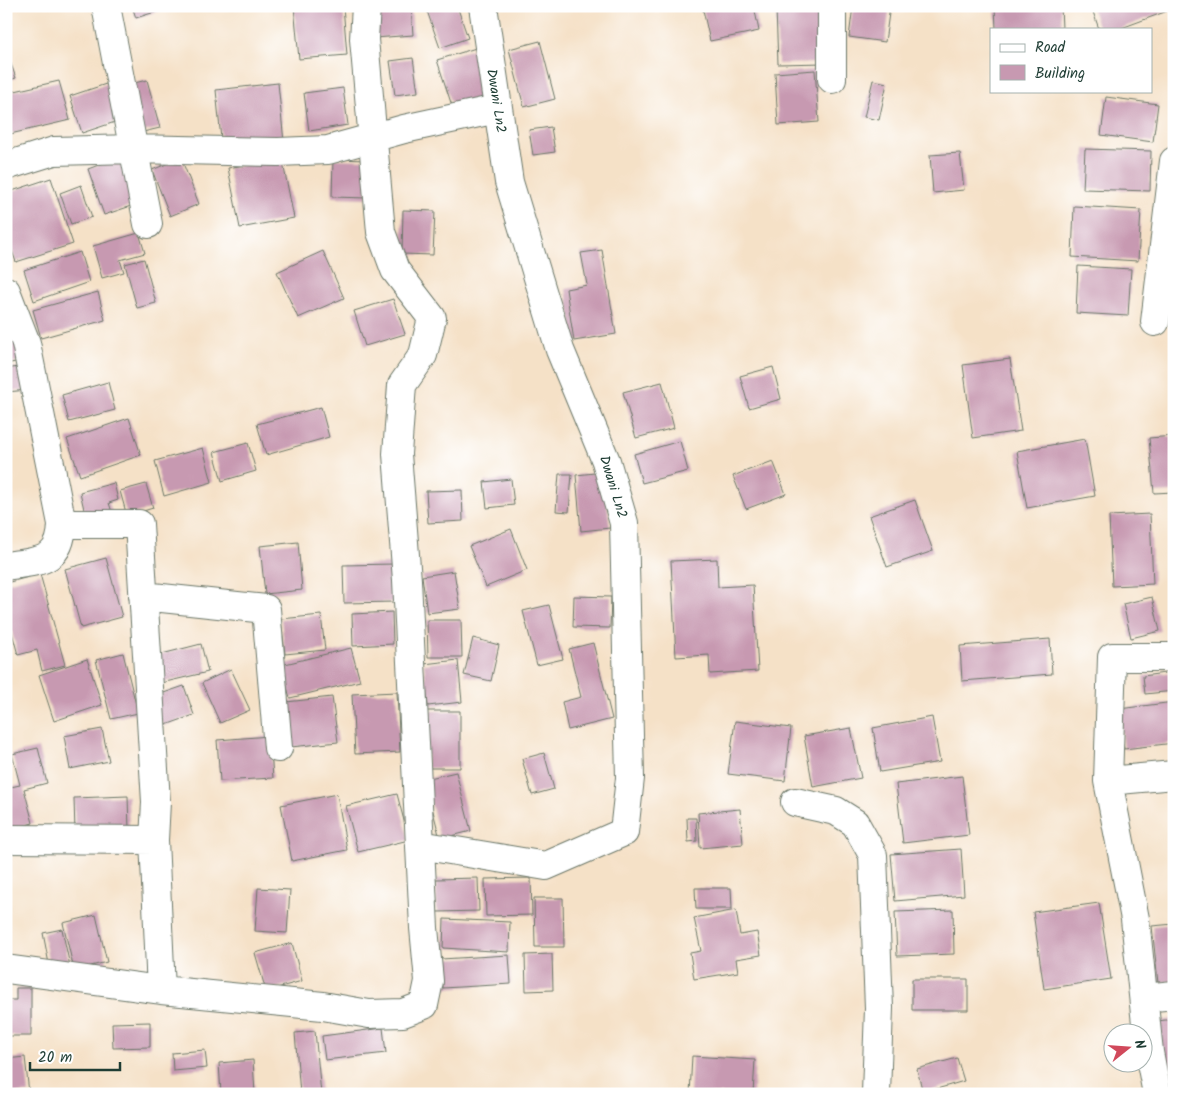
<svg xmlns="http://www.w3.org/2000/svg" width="1180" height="1100" font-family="Kalam,sans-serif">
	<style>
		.building { fill: #c799b1 }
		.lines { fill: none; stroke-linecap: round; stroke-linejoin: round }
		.minor-casing { stroke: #6a7667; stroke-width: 30 }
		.minor { stroke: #fff; stroke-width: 28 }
		.labels { text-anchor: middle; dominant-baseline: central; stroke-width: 5; stroke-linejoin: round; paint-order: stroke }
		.street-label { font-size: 14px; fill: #1f3d34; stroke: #fff }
	</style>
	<rect width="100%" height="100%" fill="#fff"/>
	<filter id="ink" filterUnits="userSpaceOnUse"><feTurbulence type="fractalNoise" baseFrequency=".02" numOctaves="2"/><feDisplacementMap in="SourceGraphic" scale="10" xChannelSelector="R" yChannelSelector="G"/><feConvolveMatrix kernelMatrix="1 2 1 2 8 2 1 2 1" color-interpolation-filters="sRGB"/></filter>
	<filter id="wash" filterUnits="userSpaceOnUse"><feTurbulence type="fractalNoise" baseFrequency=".0096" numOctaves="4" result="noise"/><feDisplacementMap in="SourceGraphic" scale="20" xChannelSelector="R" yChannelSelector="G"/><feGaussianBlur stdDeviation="1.12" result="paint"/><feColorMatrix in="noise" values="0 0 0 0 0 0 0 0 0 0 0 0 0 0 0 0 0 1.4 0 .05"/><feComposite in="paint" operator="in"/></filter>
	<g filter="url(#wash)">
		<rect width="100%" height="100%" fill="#f5e1c7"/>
		<g id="blocks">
			<!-- building -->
			<path class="building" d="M 132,6 L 171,6 L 171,7 L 136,18 Z
				M 294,6 L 343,6 L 347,55 L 299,59 Z
				M 373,6 L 411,6 L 413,35 L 375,38 Z
				M 432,6 L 457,6 L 468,38 L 440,48 L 426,8 Z
				M 720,6 L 754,6 L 759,31 L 710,41 L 703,10 Z
				M 853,6 L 890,6 L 885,42 L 849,37 Z
				M 995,6 L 1061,6 L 1062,29 L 996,29 Z
				M 1091,6 L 1169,6 L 1170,10 L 1119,29 L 1099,29 Z
				M 823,8 L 825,63 L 778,64 L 776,9 Z
				M 540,41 L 555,99 L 524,107 L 509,49 Z
				M 476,48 L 493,99 L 454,112 L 437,60 Z
				M 6,50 L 16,78 L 6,81 Z
				M 413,58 L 418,92 L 395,95 L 390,61 Z
				M 815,70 L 819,122 L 778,125 L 775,73 Z
				M 147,80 L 160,128 L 143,132 L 130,84 Z
				M 873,80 L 887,83 L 879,120 L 864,117 Z
				M 59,81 L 70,120 L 6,135 L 6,93 Z
				M 115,81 L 127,118 L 82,133 L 70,96 Z
				M 278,83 L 284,142 L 222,149 L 216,90 Z
				M 343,88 L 348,125 L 309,131 L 304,93 Z
				M 1106,97 L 1158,104 L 1153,142 L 1101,135 Z
				M 551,127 L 555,152 L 533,155 L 529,130 Z
				M 1085,149 L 1151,151 L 1150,191 L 1083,189 Z
				M 960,153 L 964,190 L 933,193 L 930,155 Z
				M 120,157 L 137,204 L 104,215 L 88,169 Z
				M 181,158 L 199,204 L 170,216 L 152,170 Z
				M 282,158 L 294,218 L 240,228 L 228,168 Z
				M 333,159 L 368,160 L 367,198 L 332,197 Z
				M 51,178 L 73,244 L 16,262 L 6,234 L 6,193 Z
				M 81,185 L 92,217 L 71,224 L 60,193 Z
				M 1074,206 L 1141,210 L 1138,261 L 1072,257 Z
				M 403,210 L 435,211 L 433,255 L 402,254 Z
				M 139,233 L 145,253 L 120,260 L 124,272 L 102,278 L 93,246 Z
				M 602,250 L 616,334 L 574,341 L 566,289 L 587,285 L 581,253 Z
				M 323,251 L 344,298 L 298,318 L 277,272 Z
				M 80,252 L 89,282 L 34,301 L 24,270 Z
				M 144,259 L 156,303 L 137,308 L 125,264 Z
				M 1078,266 L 1131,269 L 1128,316 L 1076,313 Z
				M 98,292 L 105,320 L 41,338 L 33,310 Z
				M 393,299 L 405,334 L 365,346 L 354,311 Z
				M 19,332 L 25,360 L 6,364 L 6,335 Z
				M 1010,359 L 1021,431 L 973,438 L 963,365 Z
				M 25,366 L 28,390 L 6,392 L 6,369 Z
				M 773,367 L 781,399 L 749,408 L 740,376 Z
				M 108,382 L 115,410 L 69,422 L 62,395 Z
				M 662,382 L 674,428 L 636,438 L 623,392 Z
				M 321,407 L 329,437 L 266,455 L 257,424 Z
				M 129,418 L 141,455 L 80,476 L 67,439 Z
				M 1174,436 L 1174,492 L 1154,493 L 1149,438 Z
				M 1085,439 L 1095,496 L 1027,508 L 1017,451 Z
				M 680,441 L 688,471 L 642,483 L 634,454 Z
				M 248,443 L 256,471 L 222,481 L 214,452 Z
				M 203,448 L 212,482 L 164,496 L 155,461 Z
				M 773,461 L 786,494 L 746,509 L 733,476 Z
				M 604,472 L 610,528 L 581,531 L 576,475 Z
				M 559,474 L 572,474 L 569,512 L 556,511 Z
				M 511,479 L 514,505 L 487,508 L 484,482 Z
				M 114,483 L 118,500 L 109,503 L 112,512 L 86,518 L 80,492 Z
				M 146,484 L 153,508 L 127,516 L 120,491 Z
				M 462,490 L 463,521 L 428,523 L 426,491 Z
				M 915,500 L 933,551 L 887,567 L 869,516 Z
				M 1150,514 L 1153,584 L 1112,586 L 1109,516 Z
				M 511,529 L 527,570 L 486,587 L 469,546 Z
				M 298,542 L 302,590 L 265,594 L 260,546 Z
				M 106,558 L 122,617 L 81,628 L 65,569 Z
				M 717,559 L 718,587 L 753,585 L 758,671 L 710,674 L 709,655 L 676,657 L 671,561 Z
				M 395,564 L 395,602 L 344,603 L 343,565 Z
				M 454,571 L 460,609 L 427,613 L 422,576 Z
				M 40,574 L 65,665 L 42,671 L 37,650 L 18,655 L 6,610 L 6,583 Z
				M 574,596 L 611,597 L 610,628 L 573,627 Z
				M 1152,597 L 1160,631 L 1131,638 L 1123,604 Z
				M 549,605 L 563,659 L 537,665 L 523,611 Z
				M 392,612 L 393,644 L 353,646 L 352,614 Z
				M 321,615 L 325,650 L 285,654 L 281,619 Z
				M 427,620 L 461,620 L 462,657 L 428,657 Z
				M 473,638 L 499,645 L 491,681 L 464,675 Z
				M 1050,639 L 1052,674 L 962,681 L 960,646 Z
				M 593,643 L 612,719 L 568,730 L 562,702 L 581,697 L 569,649 Z
				M 201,644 L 208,672 L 157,684 L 150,657 Z
				M 351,648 L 360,681 L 290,698 L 281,665 Z
				M 123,653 L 138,713 L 111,719 L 96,660 Z
				M 87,659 L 102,705 L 54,721 L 39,675 Z
				M 458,660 L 462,702 L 428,706 L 424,664 Z
				M 231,669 L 250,710 L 220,723 L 202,683 Z
				M 1172,672 L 1174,691 L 1145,694 L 1143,676 Z
				M 184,686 L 194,715 L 163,726 L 152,697 Z
				M 397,692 L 400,752 L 355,754 L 352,694 Z
				M 332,697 L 338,742 L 291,747 L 286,702 Z
				M 1174,702 L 1174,743 L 1124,749 L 1119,709 Z
				M 427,711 L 460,711 L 460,768 L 427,768 Z
				M 932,717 L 940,762 L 880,772 L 873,728 Z
				M 735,721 L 791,728 L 785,781 L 728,774 Z
				M 851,728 L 861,778 L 813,787 L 804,736 Z
				M 102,729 L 109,761 L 70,769 L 64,736 Z
				M 270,736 L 273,778 L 220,781 L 217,740 Z
				M 38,748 L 47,783 L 24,789 L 33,823 L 6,830 L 6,788 L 20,785 L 12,754 Z
				M 544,753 L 554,789 L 532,795 L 522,759 Z
				M 456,772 L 471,831 L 440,839 L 425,779 Z
				M 962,776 L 969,835 L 903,843 L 896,784 Z
				M 337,794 L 347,850 L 292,861 L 281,805 Z
				M 397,794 L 409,840 L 358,852 L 346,806 Z
				M 128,796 L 129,831 L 75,833 L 74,798 Z
				M 740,809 L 743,844 L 700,848 L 698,813 Z
				M 687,818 L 696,818 L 697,841 L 688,842 Z
				M 961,849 L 964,895 L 895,901 L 891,854 Z
				M 478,878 L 479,911 L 437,912 L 436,879 Z
				M 531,878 L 532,915 L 486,916 L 485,879 Z
				M 258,888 L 290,890 L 287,933 L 255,931 Z
				M 695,888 L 731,888 L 732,909 L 696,909 Z
				M 534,898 L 563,898 L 564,947 L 535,947 Z
				M 1099,903 L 1111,979 L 1044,989 L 1033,912 Z
				M 736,910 L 740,935 L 757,932 L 761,955 L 736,959 L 738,972 L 694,979 L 690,953 L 701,951 L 694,918 Z
				M 953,910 L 954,954 L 897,956 L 895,912 Z
				M 96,915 L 107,962 L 74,970 L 63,923 Z
				M 444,919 L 510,922 L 509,952 L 443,948 Z
				M 1174,924 L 1174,981 L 1158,983 L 1152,926 Z
				M 62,929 L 70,966 L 50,969 L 43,933 Z
				M 292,943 L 302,981 L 266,991 L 255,953 Z
				M 552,954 L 553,990 L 526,991 L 525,955 Z
				M 509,955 L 511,984 L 443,988 L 441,959 Z
				M 912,979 L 968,979 L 968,1010 L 912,1010 Z
				M 16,988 L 31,988 L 31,1036 L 6,1036 L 6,1000 L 16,1000 Z
				M 1174,1019 L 1174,1068 L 1164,1070 L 1157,1021 Z
				M 150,1022 L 150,1047 L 113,1048 L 112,1023 Z
				M 383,1028 L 386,1053 L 325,1060 L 322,1036 Z
				M 315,1031 L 321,1094 L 300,1094 L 295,1033 Z
				M 205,1050 L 207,1068 L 173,1071 L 172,1053 Z
				M 692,1056 L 755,1060 L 753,1094 L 690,1094 Z
				M 25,1057 L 29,1093 L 6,1094 L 6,1059 Z
				M 957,1058 L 964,1081 L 923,1093 L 917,1069 Z
				M 253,1060 L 255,1094 L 221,1094 L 219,1063 Z"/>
		</g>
	</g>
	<g filter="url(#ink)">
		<use href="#blocks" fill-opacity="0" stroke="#6a7667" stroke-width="1"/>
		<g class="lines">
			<!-- minor casing -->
			<g class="minor-casing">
				<path id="minor" d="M 106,6 L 148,224
					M 832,79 L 832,6
					M 6,166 L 54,151 L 133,149 L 278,152 L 328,150 L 404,129 L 497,109
					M 6,291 L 26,343 L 62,524 C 61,563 38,561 6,566
					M 1155,322 L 1174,161
					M 62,524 L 139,524 L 156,802 L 154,840 L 161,990
					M 143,596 L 266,609 L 278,748
					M 1108,781 L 1174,775
					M 795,802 L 836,811 L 855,823 L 873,855 L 879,1008 L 876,1094
					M 6,839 L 154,840
					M 420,845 L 546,866 L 624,832 L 630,778 L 624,523 L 606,461 L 560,350 L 509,182 L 483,6
					M 6,969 L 161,990 L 323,1006 L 369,1014 L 403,1013 L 424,1005 L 429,981 L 424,928 L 407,580 L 397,454 L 402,385 L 423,355 L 432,318 L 395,270 L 381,232 L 364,39 L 366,6
					M 1144,998 L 1174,995
					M 1157,1094 L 1149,1052 L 1135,919 L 1108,781 L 1112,657 L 1174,657"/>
			</g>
			<!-- minor -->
			<use href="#minor" class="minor"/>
		</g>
	</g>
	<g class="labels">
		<!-- street labels -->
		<g class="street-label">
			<text transform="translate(496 101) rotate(81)">Dwani Ln2</text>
			<text transform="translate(613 487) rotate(73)">Dwani Ln2</text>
		</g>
	</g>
	<!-- margin -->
	<rect width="1180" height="1100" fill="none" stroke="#fff" stroke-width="25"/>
	<!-- legend -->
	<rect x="990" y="28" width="162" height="65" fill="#ffffff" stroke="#a5b1ae"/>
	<rect x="1000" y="44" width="25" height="8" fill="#ffffff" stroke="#a5b1ae"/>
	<text x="1035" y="52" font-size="15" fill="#1f3d34">Road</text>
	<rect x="1000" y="65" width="25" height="15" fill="#c799b1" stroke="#a5b1ae"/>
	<text x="1035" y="78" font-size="15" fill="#1f3d34">Building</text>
	<!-- north arrow -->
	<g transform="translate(1128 1048) rotate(73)"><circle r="24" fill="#ffffff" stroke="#a5b1ae"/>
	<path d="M0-4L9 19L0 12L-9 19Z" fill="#d1495b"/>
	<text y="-8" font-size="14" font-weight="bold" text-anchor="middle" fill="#1f3d34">N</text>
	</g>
	<!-- scale -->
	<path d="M30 1062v8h90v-8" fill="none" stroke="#1f3d34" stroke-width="2.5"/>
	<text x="38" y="1062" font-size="15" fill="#1f3d34" stroke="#ffffff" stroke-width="4" paint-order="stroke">20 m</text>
</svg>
